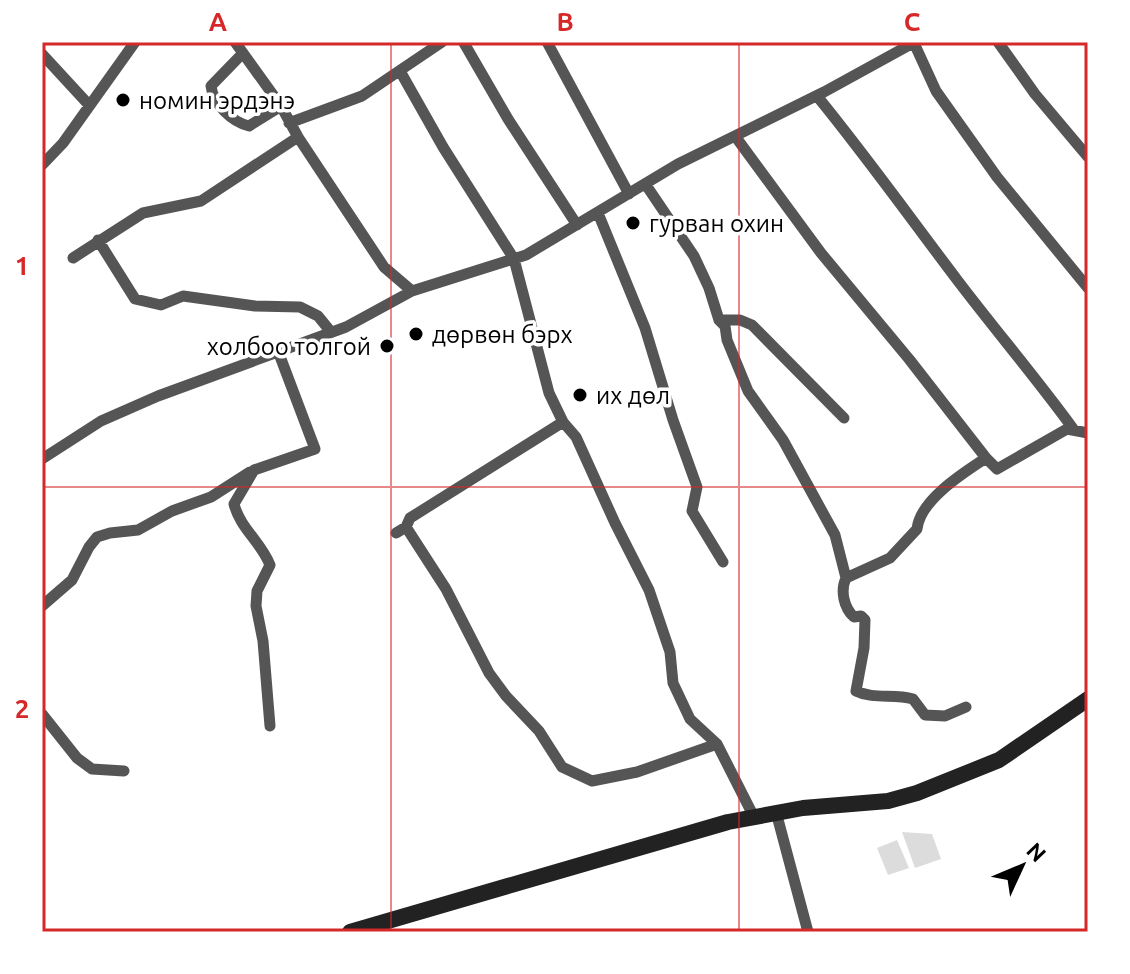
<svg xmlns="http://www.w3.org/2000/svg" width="1130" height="974" font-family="Ubuntu,sans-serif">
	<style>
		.green { fill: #dcdcdc }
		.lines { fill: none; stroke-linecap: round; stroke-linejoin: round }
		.street { stroke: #555; stroke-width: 11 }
		.secondary { stroke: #222; stroke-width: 16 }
		.grid { fill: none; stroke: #d62828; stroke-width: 2; stroke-opacity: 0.55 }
		.poi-dot { fill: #000; stroke: #fff; stroke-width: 3 }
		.labels { text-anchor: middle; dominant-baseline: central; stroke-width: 7; stroke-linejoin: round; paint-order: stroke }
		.poi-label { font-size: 24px; fill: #000; stroke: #fff; text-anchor: start }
		.neatline { fill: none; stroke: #d62828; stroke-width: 3 }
		.grid-label { font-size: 26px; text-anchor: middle; font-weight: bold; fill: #d62828 }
	</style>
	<rect width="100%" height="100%" fill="#fff"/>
	<!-- green -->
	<path class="green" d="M 902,832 L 932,834 L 941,859 L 915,868 Z
		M 897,840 L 909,868 L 888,875 L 877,848 Z"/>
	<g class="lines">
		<!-- street -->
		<path class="street" d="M 235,42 L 281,106 L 298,137 L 384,267 L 412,291
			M 547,42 L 629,194
			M 998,42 L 1035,94 L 1088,157
			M 464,43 L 508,119 L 577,225
			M 914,43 L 936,91 L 997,177 L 1088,288
			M 243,53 L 211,86 C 213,104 232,122 249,126 L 281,106
			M 42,54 L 89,105
			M 400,71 L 443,147 L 514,259 L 549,393 L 563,422 L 576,437 L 615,523 L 649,590 L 670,652 L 673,683 L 690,719 L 717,744 L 754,817
			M 817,96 C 866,156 911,219 958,281 C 996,331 1037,379 1074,430
			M 289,123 L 362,96 L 442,42
			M 735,136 L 821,253 L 909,359 L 986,458
			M 42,165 L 63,143 L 135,42
			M 646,185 L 694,256 L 709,288 L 719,320 L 725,326 L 727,340 L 748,391 L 783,440 L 835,535 L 846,578 L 890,558 L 917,529 C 920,500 963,473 986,458 L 997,469 L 1067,429 L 1088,433
			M 598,213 L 645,328 L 673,420 L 697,487 L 692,511 L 723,562
			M 98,240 L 135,299 L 161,305 L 183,296 L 255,306 L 300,307 L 318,316 L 331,332
			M 73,258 L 143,213 L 201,201 L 298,137
			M 719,320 L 740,320 L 752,325 L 844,418
			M 42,459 L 101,421 L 158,396 L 346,327 L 412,291 L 526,255 L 678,164 L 824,92 L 915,42
			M 406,527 L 446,589 L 489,673 L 506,696 L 539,731 L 562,767 L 592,781 L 637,772 L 717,744
			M 396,533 L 406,527 L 410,518 L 563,422
			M 846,578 C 840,591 844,608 854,617 L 861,616 L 865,620 L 864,648 L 856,691 C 874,700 894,693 913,699 L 925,715 L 945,716 L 966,707
			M 42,606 L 72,580 L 89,547 L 97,537 L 110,533 L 138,530 L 172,511 L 211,497 L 250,472
			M 42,714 L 77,758 L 92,769 L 124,771
			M 270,726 L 263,641 L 256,606 L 257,591 L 270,565 C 261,542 240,528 234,504 L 254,470 L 315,449 L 278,351
			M 776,812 L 808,932"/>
		<!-- secondary -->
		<path class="secondary" d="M 350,932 L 728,822 L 803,808 L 888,801 L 917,793 L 999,760 L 1088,699"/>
	</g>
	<!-- grid -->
	<path class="grid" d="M 391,42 L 391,932M 739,42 L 739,932M 42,487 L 1088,487"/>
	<!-- markers -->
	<g class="poi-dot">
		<circle cx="123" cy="100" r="8"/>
		<circle cx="633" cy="223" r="8"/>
		<circle cx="416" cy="334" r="8"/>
		<circle cx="387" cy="346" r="8"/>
		<circle cx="580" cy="395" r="8"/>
	</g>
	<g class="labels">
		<!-- poi labels -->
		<g class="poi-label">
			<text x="139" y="100">номин эрдэнэ</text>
			<text x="649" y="223">гурван охин</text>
			<text x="432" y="334">дөрвөн бэрх</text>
			<text x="371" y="346" text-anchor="end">холбоо толгой</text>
			<text x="596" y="395">их дөл</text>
		</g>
	</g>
	<!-- border -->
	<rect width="1130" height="974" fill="none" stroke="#ffffff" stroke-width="88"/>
	<!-- north arrow -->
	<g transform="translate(1022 866) rotate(46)" stroke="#ffffff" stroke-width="6" paint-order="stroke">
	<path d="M0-6L14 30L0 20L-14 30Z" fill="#000000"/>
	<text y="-12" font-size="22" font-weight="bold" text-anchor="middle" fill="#000000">N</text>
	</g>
	<rect x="44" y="44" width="1042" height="886" class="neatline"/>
	<g class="grid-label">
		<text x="218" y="31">A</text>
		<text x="565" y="31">B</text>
		<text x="912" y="31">C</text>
		<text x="22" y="275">1</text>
		<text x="22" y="718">2</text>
	</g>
</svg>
